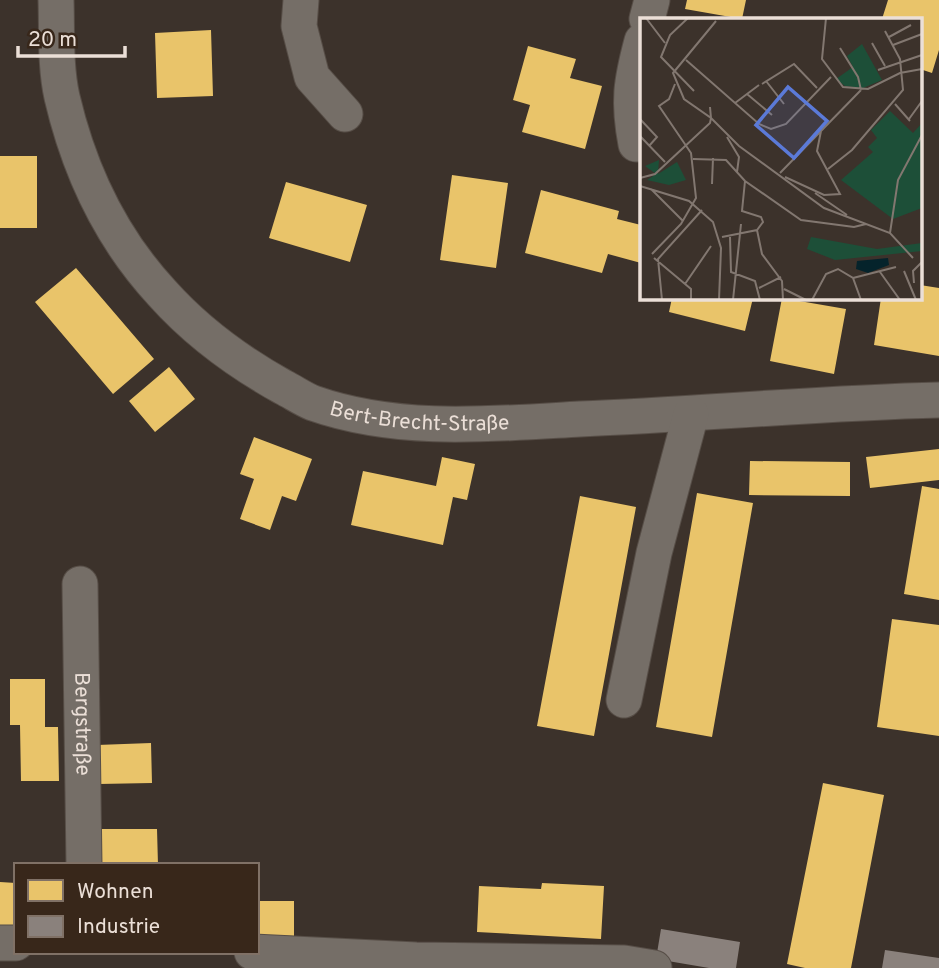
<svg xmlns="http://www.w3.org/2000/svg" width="939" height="968" font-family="Overpass,sans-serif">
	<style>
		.homes { fill: #e9c46a }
		.industry { fill: #8a817c }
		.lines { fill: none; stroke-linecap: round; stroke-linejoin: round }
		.minor-casing { stroke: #574e47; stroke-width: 37 }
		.minor { stroke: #756e67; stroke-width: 35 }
		.labels { text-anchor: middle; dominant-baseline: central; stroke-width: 7; stroke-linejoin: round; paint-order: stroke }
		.street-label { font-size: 21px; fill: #ebdfd7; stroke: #38271a }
		.inset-road { fill: none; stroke: #827770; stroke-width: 2 }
		.view { fill: #5b7ad8; fill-opacity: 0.15; stroke: #5b7ad8; stroke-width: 3.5 }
		.inset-edge { fill: none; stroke: #ebdfd7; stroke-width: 3.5 }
	</style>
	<rect width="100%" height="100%" fill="#3c322b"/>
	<!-- homes -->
	<path class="homes" d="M 687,0 L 746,0 L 742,19 L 685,9 Z
		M 888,0 L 939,0 L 939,50 L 932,73 L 920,69 L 920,19 L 882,19 Z
		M 211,30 L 213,96 L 157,98 L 155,33 Z
		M 528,46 L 576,59 L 570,78 L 602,86 L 585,149 L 522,132 L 530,105 L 513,100 Z
		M 0,156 L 37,156 L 37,228 L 0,228 Z
		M 452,175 L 508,183 L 496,268 L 440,260 Z
		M 286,182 L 367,205 L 350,262 L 269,238 Z
		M 541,190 L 619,211 L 617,219 L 641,225 L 641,263 L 608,254 L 602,273 L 525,253 Z
		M 76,268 L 154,359 L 113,394 L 35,302 Z
		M 920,285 L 939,288 L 939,356 L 874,345 L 881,298 L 920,298 Z
		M 672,298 L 753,298 L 745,331 L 669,312 Z
		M 782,298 L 846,309 L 834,374 L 770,361 Z
		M 169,367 L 195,399 L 155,432 L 129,401 Z
		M 254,437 L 312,459 L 296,501 L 282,496 L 270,530 L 240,519 L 254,479 L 240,474 Z
		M 939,449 L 939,480 L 870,488 L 866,457 Z
		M 442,457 L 475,464 L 467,500 L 453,497 L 443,545 L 351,525 L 363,471 L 436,486 Z
		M 750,461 L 850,462 L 850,496 L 749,495 Z
		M 922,486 L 939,489 L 939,600 L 904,594 Z
		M 697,493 L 753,503 L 712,737 L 656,727 Z
		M 580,496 L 636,507 L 594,736 L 537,726 Z
		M 892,619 L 939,625 L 939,736 L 877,727 Z
		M 10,679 L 45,679 L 45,727 L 58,727 L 59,781 L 21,781 L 20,725 L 10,725 Z
		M 151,743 L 152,783 L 99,784 L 97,745 Z
		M 823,783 L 884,795 L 851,968 L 805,968 L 787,964 Z
		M 98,829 L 157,829 L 158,865 L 98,865 Z
		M 0,882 L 16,883 L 16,934 L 0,933 Z
		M 542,883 L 604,886 L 601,939 L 477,932 L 479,886 L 541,889 Z
		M 257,901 L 294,901 L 294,936 L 257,935 Z"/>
	<!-- industry -->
	<path class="industry" d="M 661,929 L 740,942 L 736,968 L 709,968 L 656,959 Z
		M 885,950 L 939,958 L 939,968 L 882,968 Z"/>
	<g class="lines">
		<!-- minor casing -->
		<g class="minor-casing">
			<g id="minor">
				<path id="s1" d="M 56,0 C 57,31 55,66 62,97 C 79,170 111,238 162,293 C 196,331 238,362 283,387 C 293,392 303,399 313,403 C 398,433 492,424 580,419 C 700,414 819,403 939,400"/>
				<path d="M 301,0 L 299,26 L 312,77 L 345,114"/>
				<path d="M 647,19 L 652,0"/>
				<path d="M 636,144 C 628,102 631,82 642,41"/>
				<path id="s2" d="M 80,584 L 84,865"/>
				<path d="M 624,700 L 654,553 L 691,414"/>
				<path d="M 0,943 L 16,943"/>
				<path d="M 252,952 L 416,960 L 624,963 L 654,968"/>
			</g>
		</g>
		<!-- minor -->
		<use href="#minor" class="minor"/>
	</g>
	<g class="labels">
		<!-- street labels -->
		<g class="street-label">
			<text stroke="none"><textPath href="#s1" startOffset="616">Bert-Brecht-Straße</textPath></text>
			<text stroke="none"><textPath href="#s2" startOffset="140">Bergstraße</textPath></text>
		</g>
	</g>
	<!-- overview -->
	<g transform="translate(640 18)">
		<rect width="282" height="282" fill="#3c322b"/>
		<path d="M 222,26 L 242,62 L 223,70 L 205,68 L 196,61 L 213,49 L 207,38 ZM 250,93 L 273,115 L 282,105 L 282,190 L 253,201 L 201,162 L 233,134 L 228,129 L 237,120 L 231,112 ZM 19,142 L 18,156 L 37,144 L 46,162 L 29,167 L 7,162 L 16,156 L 5,148 ZM 171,219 L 237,231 L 282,225 L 282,233 L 195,242 L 167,231 Z" fill="#1d4f38"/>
		<path d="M 248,240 L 249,247 L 228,255 L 216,251 L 217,243 Z" fill="#05232b"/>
		<path class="inset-road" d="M 6,0 L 25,25M 48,0 L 30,17 L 21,39 L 54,73M 186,0 L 182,41 L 203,69 L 228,71 L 260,55 L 282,51M 249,19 L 271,7M 232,25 L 245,48M 253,27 L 282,16M 200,30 L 218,59 L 221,72M 46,42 L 119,106 L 131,111 L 146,106 L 191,59M 238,52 L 282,37M 126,63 L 144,86M 122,66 L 154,46 L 177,70M 107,76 L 132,97M 95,85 L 119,67M 255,86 L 270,103M 70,89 L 71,100 L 99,128 L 184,190 L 250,215 L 273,240M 0,101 L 17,119 L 9,128M 269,101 L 282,83M 0,118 L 25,144M 87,119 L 99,139 L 97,154M 53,141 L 86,142 L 105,163 L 161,202 L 214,209 L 226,206M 188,151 L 212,132 L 263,72 L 260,41 L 245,13M 140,155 L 221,72M 145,159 L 184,177 L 200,176 L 177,133 L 181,113M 0,160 L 15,156 L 70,105 L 71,100 L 44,81 L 33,55 L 76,3M 72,166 L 73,140M 0,168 L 49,183 L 73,204 L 81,230 L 79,282M 11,171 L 43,203M 175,175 L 207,197M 117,212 L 122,236 L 142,263 L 143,282M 250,215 L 258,162 L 282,117M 82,219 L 117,212 L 123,204 L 121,199 L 102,193 L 105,163M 90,219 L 91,254 L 115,263 L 120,282M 12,236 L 41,206 L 56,180 L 51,135 L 19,88 L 29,81 L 35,66M 14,240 L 51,271 L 51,282M 264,253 L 276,282M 240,254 L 260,282M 213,260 L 256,249M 274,265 L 273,253 L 282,244M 45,266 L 71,228M 119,270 L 141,259M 144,271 L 166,282M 22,282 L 18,241 L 62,192M 93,282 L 101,206M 172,282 L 186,256 L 198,251 L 213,260 L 221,282"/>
		<path class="view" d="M 148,69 L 187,103 L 154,140 L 116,107 Z"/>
		<rect width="282" height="282" class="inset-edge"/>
	</g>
	<!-- legend -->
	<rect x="14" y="863" width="245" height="91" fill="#38271a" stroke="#807166" stroke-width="2"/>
	<rect x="28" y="880" width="35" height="21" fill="#e9c46a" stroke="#807166" stroke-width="2"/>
	<text x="77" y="898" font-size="21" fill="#ebdfd7">Wohnen</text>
	<rect x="28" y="916" width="35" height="21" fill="#8a817c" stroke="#807166" stroke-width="2"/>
	<text x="77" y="933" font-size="21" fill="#ebdfd7">Industrie</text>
	<!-- scale -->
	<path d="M18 46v10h107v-10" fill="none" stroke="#ebdfd7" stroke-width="3.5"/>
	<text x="28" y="46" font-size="21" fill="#ebdfd7" stroke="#38271a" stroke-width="5" paint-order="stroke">20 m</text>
</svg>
